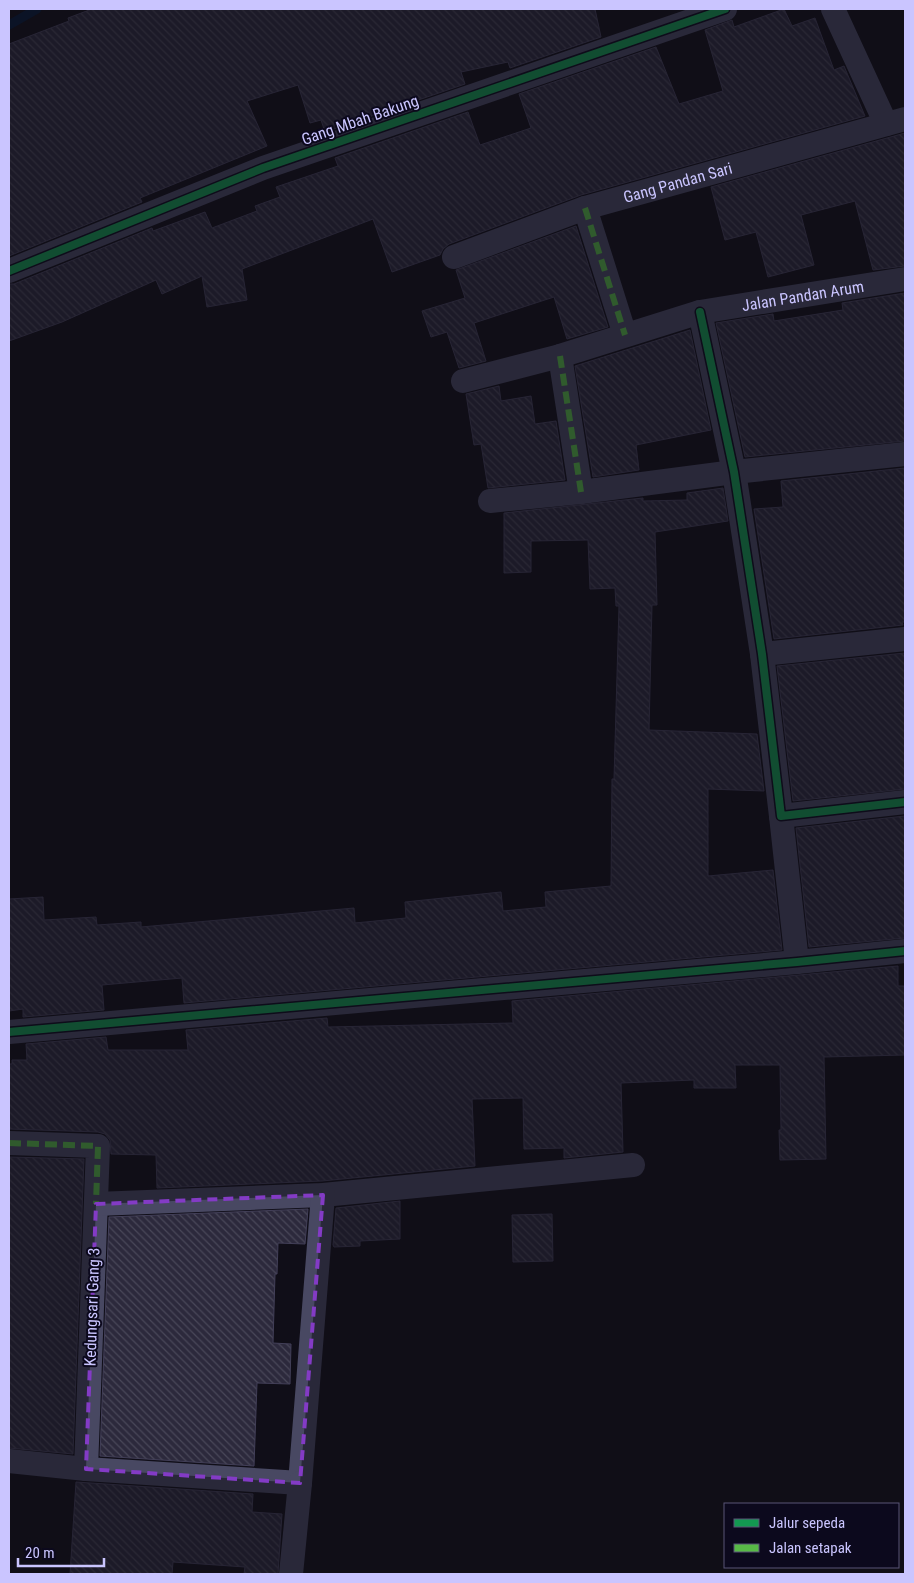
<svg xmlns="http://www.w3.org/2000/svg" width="914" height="1583" font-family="'Roboto Condensed',sans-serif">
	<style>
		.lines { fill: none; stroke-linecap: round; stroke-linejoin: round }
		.stream { stroke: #051938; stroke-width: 9 }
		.building { fill: url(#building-back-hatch); stroke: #423f58 }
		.minor { stroke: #484862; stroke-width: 24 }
		.quiet { stroke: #58b947; stroke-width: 6; stroke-dasharray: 12 6; stroke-linecap: butt }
		.cycleway-casing { stroke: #0c091d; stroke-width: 11 }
		.cycleway { stroke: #139951; stroke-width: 8 }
		.marked { fill: none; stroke: #833bc5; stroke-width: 4; stroke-dasharray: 10 6; stroke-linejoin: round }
		.labels { text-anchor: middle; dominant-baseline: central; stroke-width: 4; stroke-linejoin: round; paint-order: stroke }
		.street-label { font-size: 16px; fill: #cac5ff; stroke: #0c091d }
	</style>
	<defs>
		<pattern id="building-back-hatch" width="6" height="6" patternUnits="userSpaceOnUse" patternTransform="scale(1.25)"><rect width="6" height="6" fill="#2c293c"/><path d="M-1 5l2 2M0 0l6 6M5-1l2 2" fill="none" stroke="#494759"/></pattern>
	</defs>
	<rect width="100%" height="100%" fill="#100e18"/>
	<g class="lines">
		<!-- stream -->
		<path class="stream" d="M 9,25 L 37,9"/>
	</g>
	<!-- building -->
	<path class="building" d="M 92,9 L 595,9 L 601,37 L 510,68 L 508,62 L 461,72 L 465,84 L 325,132 L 321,120 L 310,123 L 298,85 L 247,101 L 267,146 L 140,198 L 142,202 L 9,256 L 9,44 L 69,21 L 68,18 Z
		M 784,9 L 792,26 L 815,18 L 834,70 L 844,66 L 865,116 L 581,195 L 449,244 L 443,249 L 440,255 L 392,272 L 373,219 L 242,269 L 247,300 L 207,307 L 202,276 L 162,294 L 156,280 L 62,322 L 9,341 L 9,284 L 14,284 L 152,228 L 153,231 L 205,212 L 212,228 L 257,211 L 255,206 L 280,197 L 276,187 L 338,166 L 335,158 L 468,112 L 480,145 L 531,128 L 519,94 L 656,47 L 679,104 L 723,91 L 705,30 L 732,20 L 734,27 Z
		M 905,133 L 905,266 L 873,270 L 855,201 L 801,215 L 814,265 L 768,277 L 756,232 L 725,240 L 711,187 Z
		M 576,226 L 608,327 L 567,339 L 554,297 L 474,323 L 486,361 L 459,368 L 447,332 L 431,337 L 422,311 L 465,298 L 456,270 Z
		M 905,293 L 905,441 L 745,457 L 716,323 L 773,314 L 774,321 L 843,310 L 842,303 Z
		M 690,330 L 711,430 L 636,445 L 639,470 L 593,477 L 575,366 Z
		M 499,386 L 501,401 L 531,396 L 535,424 L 556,421 L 565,480 L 488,488 L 481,444 L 474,445 L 466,394 Z
		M 905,468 L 905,622 L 902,622 L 903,625 L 774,639 L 754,509 L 783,507 L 781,481 Z
		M 723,488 L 728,521 L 655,532 L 657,605 L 652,605 L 649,730 L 757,734 L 764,791 L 708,789 L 708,876 L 773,870 L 782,950 L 184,1003 L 182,978 L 102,985 L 104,1010 L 23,1017 L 23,1009 L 9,1011 L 9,899 L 43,897 L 44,920 L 96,917 L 97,925 L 141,922 L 141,927 L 354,908 L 355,923 L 406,918 L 405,902 L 501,892 L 503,911 L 546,907 L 545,892 L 611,886 L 612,779 L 614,779 L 619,606 L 616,606 L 615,588 L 590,589 L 588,540 L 531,541 L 531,572 L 504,573 L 504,513 L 643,498 L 643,501 L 687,500 L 687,493 Z
		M 905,653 L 905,789 L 793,801 L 777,666 Z
		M 905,816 L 905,938 L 809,947 L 796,828 Z
		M 898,966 L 898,986 L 905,986 L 905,1055 L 824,1057 L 826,1159 L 780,1160 L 779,1130 L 781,1130 L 780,1065 L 735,1065 L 736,1088 L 694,1088 L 694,1080 L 621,1083 L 623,1152 L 564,1158 L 564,1148 L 524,1149 L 523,1098 L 472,1099 L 475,1166 L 322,1181 L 157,1188 L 156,1155 L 111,1154 L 110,1140 L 105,1134 L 98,1132 L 9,1129 L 9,1064 L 12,1064 L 12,1060 L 27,1060 L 26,1044 L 106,1037 L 108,1050 L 188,1050 L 186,1030 L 327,1018 L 328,1027 L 513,1023 L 512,1001 Z
		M 9,1157 L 84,1159 L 73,1454 L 9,1448 Z
		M 400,1201 L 400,1239 L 360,1241 L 360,1246 L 334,1247 L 333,1245 L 336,1208 Z
		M 308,1209 L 305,1244 L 278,1243 L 277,1274 L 275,1274 L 273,1343 L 291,1344 L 290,1384 L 257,1383 L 254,1466 L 100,1456 L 109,1217 Z
		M 552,1214 L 553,1261 L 513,1262 L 512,1215 Z
		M 76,1482 L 253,1494 L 252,1512 L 282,1514 L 278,1574 L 244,1574 L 245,1567 L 173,1562 L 172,1574 L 70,1574 Z"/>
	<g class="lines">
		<!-- minor -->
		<g class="minor">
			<path d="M 833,9 L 886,124"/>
			<path d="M 585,208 L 625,335"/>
			<path id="s1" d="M 454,257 L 585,208 L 905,119"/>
			<path d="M 9,271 L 263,168 L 725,9"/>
			<path d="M 700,312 L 734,472 L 762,654 L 781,816 L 905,802"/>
			<path d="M 560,356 L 581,492"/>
			<path id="s2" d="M 463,381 L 560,356 L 700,312 L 905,279"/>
			<path d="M 490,501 L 581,492 L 734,472 L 905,454"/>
			<path d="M 762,654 L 905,639"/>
			<path d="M 781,816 L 797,962"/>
			<path d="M 9,1032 L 797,962 L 905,951"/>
			<path d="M 9,1143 L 98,1146 L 86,1469"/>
			<path d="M 96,1204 L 323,1195 L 633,1165"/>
			<path d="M 9,1461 L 86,1469 L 300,1483 L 323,1195"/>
			<path d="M 291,1574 L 300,1483"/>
		</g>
		<!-- quiet -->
		<path class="quiet" d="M 585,208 L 625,335
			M 560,356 L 581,492
			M 9,1143 L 98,1146 L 96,1204"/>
		<!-- cycleway casing -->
		<g class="cycleway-casing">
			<path id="cycleway" d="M 9,271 L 263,168 L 725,9
				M 700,312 L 734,472 L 762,654 L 781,816 L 905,802
				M 9,1032 L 797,962 L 905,951"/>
		</g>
		<!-- cycleway -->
		<use href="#cycleway" class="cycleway"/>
	</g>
	<!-- marked area -->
	<path d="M0 0H914V1583H0ZM 323,1195 L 300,1483 L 86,1469 L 96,1204 Z" fill="#100e18" fill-opacity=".55" fill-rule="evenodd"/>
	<path class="marked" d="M 323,1195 L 300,1483 L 86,1469 L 96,1204 Z"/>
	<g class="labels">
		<!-- street labels -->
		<g class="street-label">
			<text transform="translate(360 120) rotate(-19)">Gang Mbah Bakung</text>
			<text stroke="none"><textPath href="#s1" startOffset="236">Gang Pandan Sari</textPath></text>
			<text stroke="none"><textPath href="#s2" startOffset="351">Jalan Pandan Arum</textPath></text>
			<text transform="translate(92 1307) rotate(-88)">Kedungsari Gang 3</text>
		</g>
	</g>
	<!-- border -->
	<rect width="914" height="1583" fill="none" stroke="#cac5ff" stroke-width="20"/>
	<!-- legend -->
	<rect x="724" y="1503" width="175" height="65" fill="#0c091d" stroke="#585477"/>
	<rect x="734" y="1519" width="25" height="8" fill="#139951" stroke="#585477"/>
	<text x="769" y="1528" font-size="15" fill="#cac5ff">Jalur sepeda</text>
	<rect x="734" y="1544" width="25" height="8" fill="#58b947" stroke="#585477"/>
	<text x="769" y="1553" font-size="15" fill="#cac5ff">Jalan setapak</text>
	<!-- scale -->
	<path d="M18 1558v8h86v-8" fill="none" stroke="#cac5ff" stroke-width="2.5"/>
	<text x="25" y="1558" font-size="15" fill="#cac5ff" stroke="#0c091d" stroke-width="4" paint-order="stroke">20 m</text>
</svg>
